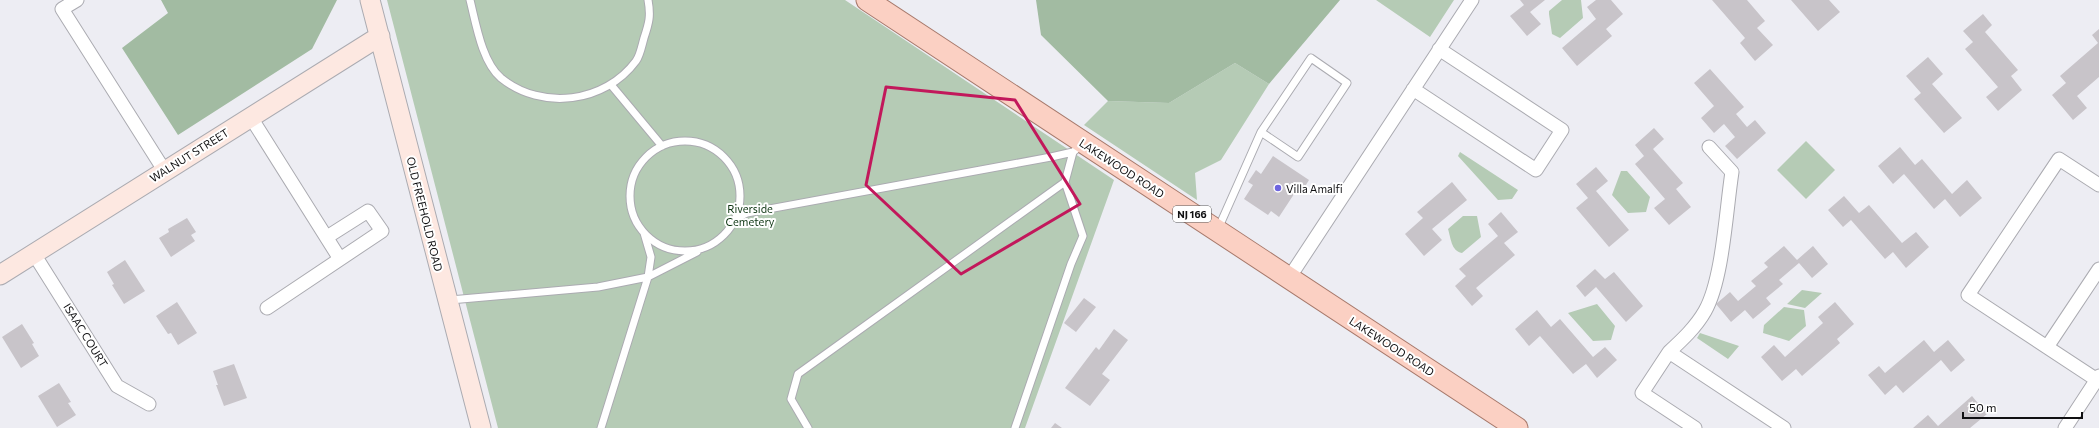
<svg xmlns="http://www.w3.org/2000/svg" width="2099" height="428" font-family="Commissioner,sans-serif">
	<style>
		.green { fill: #b5cbb5 }
		.forest { fill: #a2bba2 }
		.building { fill: #c8c4c9 }
		.lines { fill: none; stroke-linecap: round; stroke-linejoin: round }
		.lane-casing { stroke: #ababb1; stroke-width: 9 }
		.street-casing { stroke: #ababb1; stroke-width: 15 }
		.secondary-casing { stroke: #ababb1; stroke-width: 21 }
		.primary-casing { stroke: #a7796b; stroke-width: 23 }
		.lane { stroke: #fff; stroke-width: 7 }
		.street { stroke: #fff; stroke-width: 13 }
		.secondary { stroke: #fde8e1; stroke-width: 19 }
		.primary { stroke: #fbd0c3; stroke-width: 21 }
		.marked { fill: none; stroke: #c2185b; stroke-width: 3; stroke-linejoin: round }
		.poi-dot { fill: #6e65df; stroke: #fff; stroke-width: 1.5 }
		.labels { text-anchor: middle; dominant-baseline: central; stroke-width: 4; stroke-linejoin: round; paint-order: stroke }
		.shield { fill: #fff; stroke: #585859; stroke-width: 1 }
		.shield-label { font-size: 10px; font-weight: bold; fill: #101012 }
		.street-label { font-size: 11px; fill: #101012; stroke: #fff }
		.poi-label { font-size: 11px; fill: #101012; stroke: #fff; text-anchor: start }
		.park-label { font-size: 11px; fill: #0d3512; stroke: #fff }
	</style>
	<rect width="100%" height="100%" fill="#ededf3"/>
	<!-- green -->
	<path class="green" d="M 387,0 L 845,0 L 1114,180 L 1025,428 L 498,428 Z
		M 1376,0 L 1454,0 L 1430,37 Z
		M 1562,0 L 1581,0 L 1583,18 L 1560,38 L 1552,34 L 1549,14 L 1549,11 Z
		M 1235,63 L 1269,84 L 1221,160 L 1195,173 L 1197,200 L 1084,125 L 1108,101 L 1169,103 Z
		M 1806,141 L 1835,170 L 1806,199 L 1777,170 Z
		M 1460,152 L 1518,190 L 1512,199 L 1498,200 L 1458,156 Z
		M 1621,171 L 1627,171 L 1650,197 L 1646,212 L 1628,213 L 1612,195 Z
		M 1463,216 L 1477,216 L 1481,237 L 1462,253 C 1451,251 1451,238 1448,229 Z
		M 1802,290 L 1822,293 L 1805,308 L 1787,304 Z
		M 1597,304 L 1615,326 L 1611,340 L 1593,341 L 1568,313 Z
		M 1784,307 L 1804,310 L 1806,326 L 1789,341 L 1763,333 L 1764,325 Z
		M 1700,333 L 1739,346 L 1728,359 L 1697,338 Z"/>
	<!-- forest -->
	<path class="forest" d="M 161,0 L 337,0 L 312,49 L 178,135 L 122,48 L 168,13 Z
		M 1036,0 L 1340,0 L 1269,84 L 1235,63 L 1169,103 L 1108,101 L 1041,35 Z"/>
	<!-- building -->
	<path class="building" d="M 1520,0 L 1545,0 L 1530,12 L 1541,24 L 1527,36 L 1510,16 L 1524,5 Z
		M 1596,0 L 1611,0 L 1623,14 L 1606,29 L 1612,36 L 1577,66 L 1562,48 L 1596,19 L 1587,7 Z
		M 1712,0 L 1747,0 L 1765,21 L 1757,28 L 1773,45 L 1755,61 L 1740,43 L 1745,38 Z
		M 1791,0 L 1829,0 L 1840,12 L 1818,31 Z
		M 1983,14 L 1992,25 L 1985,32 L 2018,70 L 2011,76 L 2022,90 L 1998,111 L 1986,97 L 1998,87 L 1965,49 L 1973,42 L 1963,31 Z
		M 2099,29 L 2099,77 L 2077,96 L 2087,108 L 2073,120 L 2052,95 L 2066,83 L 2060,76 L 2098,43 L 2092,35 Z
		M 1928,57 L 1943,74 L 1932,84 L 1962,118 L 1944,133 L 1914,99 L 1921,93 L 1906,76 Z
		M 1710,69 L 1744,107 L 1736,114 L 1747,127 L 1755,120 L 1766,133 L 1737,159 L 1725,146 L 1735,137 L 1724,124 L 1714,133 L 1701,118 L 1714,106 L 1694,83 Z
		M 1654,128 L 1664,139 L 1653,149 L 1683,183 L 1676,189 L 1691,207 L 1669,225 L 1654,208 L 1665,199 L 1635,164 L 1644,156 L 1635,145 Z
		M 1900,147 L 1915,165 L 1922,159 L 1952,194 L 1967,180 L 1982,198 L 1960,217 L 1945,199 L 1934,209 L 1904,174 L 1893,184 L 1878,166 Z
		M 1273,156 L 1309,180 L 1301,193 L 1296,191 L 1279,217 L 1271,211 L 1268,215 L 1244,199 L 1253,185 L 1248,182 L 1256,170 L 1261,174 Z
		M 1596,167 L 1608,181 L 1596,191 L 1629,230 L 1609,247 L 1576,208 L 1588,198 L 1576,184 Z
		M 1452,182 L 1467,200 L 1432,229 L 1442,240 L 1424,256 L 1405,234 L 1423,218 L 1417,212 Z
		M 1844,196 L 1859,213 L 1869,205 L 1902,243 L 1916,232 L 1929,247 L 1906,268 L 1893,252 L 1885,259 L 1851,220 L 1843,227 L 1828,210 Z
		M 1501,212 L 1518,232 L 1504,243 L 1515,255 L 1476,288 L 1483,296 L 1472,306 L 1455,286 L 1466,276 L 1459,269 L 1498,236 L 1488,224 Z
		M 187,218 L 196,232 L 191,235 L 195,241 L 171,257 L 159,238 L 169,232 L 168,229 Z
		M 1784,246 L 1797,260 L 1813,246 L 1828,264 L 1812,278 L 1799,263 L 1779,280 L 1783,284 L 1766,298 L 1771,304 L 1753,319 L 1745,310 L 1731,322 L 1716,304 L 1730,292 L 1738,301 L 1756,286 L 1751,281 L 1768,267 L 1764,263 Z
		M 125,260 L 145,291 L 124,304 L 112,285 L 114,284 L 107,272 Z
		M 1595,269 L 1605,279 L 1614,272 L 1643,306 L 1626,322 L 1596,287 L 1585,297 L 1576,286 Z
		M 1084,298 L 1096,307 L 1076,332 L 1064,323 Z
		M 177,302 L 197,333 L 178,345 L 171,333 L 168,334 L 156,316 Z
		M 1835,302 L 1854,324 L 1837,339 L 1840,343 L 1802,376 L 1796,369 L 1782,381 L 1761,357 L 1774,345 L 1785,357 L 1823,323 L 1818,317 Z
		M 1537,310 L 1551,327 L 1560,319 L 1593,357 L 1605,347 L 1617,360 L 1597,378 L 1586,364 L 1573,374 L 1540,336 L 1529,346 L 1515,329 Z
		M 22,324 L 34,343 L 32,344 L 39,356 L 21,368 L 2,337 Z
		M 1114,329 L 1128,340 L 1102,374 L 1110,380 L 1090,406 L 1065,388 L 1096,347 L 1099,350 Z
		M 1924,340 L 1934,352 L 1948,340 L 1965,360 L 1951,372 L 1941,360 L 1903,393 L 1896,385 L 1885,395 L 1868,375 L 1879,366 L 1885,373 Z
		M 234,364 L 247,398 L 224,406 L 216,385 L 218,385 L 213,371 Z
		M 59,383 L 71,402 L 68,403 L 76,415 L 57,427 L 38,396 Z
		M 1972,396 L 1987,414 L 1970,428 L 1913,428 L 1928,415 L 1938,426 Z
		M 1055,423 L 1062,428 L 1051,428 Z"/>
	<g class="lines">
		<!-- lane casing -->
		<g class="lane-casing">
			<path id="lane" d="M 470,0 C 476,24 482,62 501,78 C 542,111 605,103 636,61 C 640,56 642,45 644,38 C 649,23 651,16 648,0
				M 612,86 L 662,146
				M630 196a55 55 0 1 1 110 0a55 55 0 1 1-110 0Z
				M 736,218 L 747,213 L 1051,157 L 1073,152 L 1082,145
				M 1218,229 L 1261,132 L 1311,58 L 1347,83 L 1298,157 L 1261,132
				M 450,300 L 598,287 L 648,277 L 697,252
				M 601,428 L 648,277 L 651,257 L 644,233
				M 808,428 L 791,399 L 798,374 L 1065,182
				M 1015,428 L 1071,264 L 1083,236 L 1065,182 L 1073,152"/>
		</g>
		<!-- street casing -->
		<g class="street-casing">
			<path id="street" d="M 77,0 L 62,9 L 164,170
				M 1413,89 L 1536,170 L 1562,130 L 1439,49
				M 250,116 L 340,259
				M 34,254 L 117,386 L 149,404
				M 1289,278 L 1472,0
				M 267,308 L 382,231 L 368,211 L 327,237
				M 2047,347 L 2099,269
				M 1669,352 C 1682,340 1696,327 1705,311 C 1723,279 1726,210 1732,172 L 1709,147
				M 2097,380 L 1968,295 L 2059,159 L 2099,185
				M 1695,428 L 1642,393 L 1669,352 L 1784,428
				M 2065,428 L 2099,376"/>
		</g>
		<!-- secondary casing -->
		<g class="secondary-casing">
			<path id="secondary" d="M 370,0 L 481,428
				M 0,275 L 380,36"/>
		</g>
		<!-- primary casing -->
		<g class="primary-casing">
			<path id="primary" d="M 867,0 L 1517,428"/>
		</g>
		<!-- lane -->
		<use href="#lane" class="lane"/>
		<!-- street -->
		<use href="#street" class="street"/>
		<!-- secondary -->
		<use href="#secondary" class="secondary"/>
		<!-- primary -->
		<use href="#primary" class="primary"/>
	</g>
	<!-- marked area -->
	<path class="marked" d="M 886,87 L 1015,100 L 1080,204 L 961,274 L 866,185 Z"/>
	<!-- markers -->
	<circle class="poi-dot" cx="1278" cy="188" r="4"/>
	<g class="labels">
		<!-- shield labels -->
		<rect class="shield" x="1173" y="206" width="38" height="16" rx="3"/>
		<g class="shield-label">
			<text x="1192" y="214">NJ 166</text>
		</g>
		<!-- street labels -->
		<g class="street-label">
			<text transform="translate(189 155) rotate(-32)">WALNUT STREET</text>
			<text transform="translate(1122 168) rotate(33)">LAKEWOOD ROAD</text>
			<text transform="translate(425 214) rotate(76)">OLD FREEHOLD ROAD</text>
			<text transform="translate(86 335) rotate(58)">ISAAC COURT</text>
			<text transform="translate(1392 346) rotate(33)">LAKEWOOD ROAD</text>
		</g>
		<!-- poi labels -->
		<g class="poi-label">
			<text x="1286" y="188">Villa Amalfi</text>
		</g>
		<!-- park labels -->
		<g class="park-label">
			<text x="750" y="208">Riverside<tspan x="750" dy="13">Cemetery</tspan></text>
		</g>
	</g>
	<!-- scale -->
	<path d="M1963 412v6h119v-6" fill="none" stroke="#101012" stroke-width="2"/>
	<text x="1969" y="412" font-size="12" fill="#101012" stroke="#ffffff" stroke-width="3" paint-order="stroke">50 m</text>
</svg>
